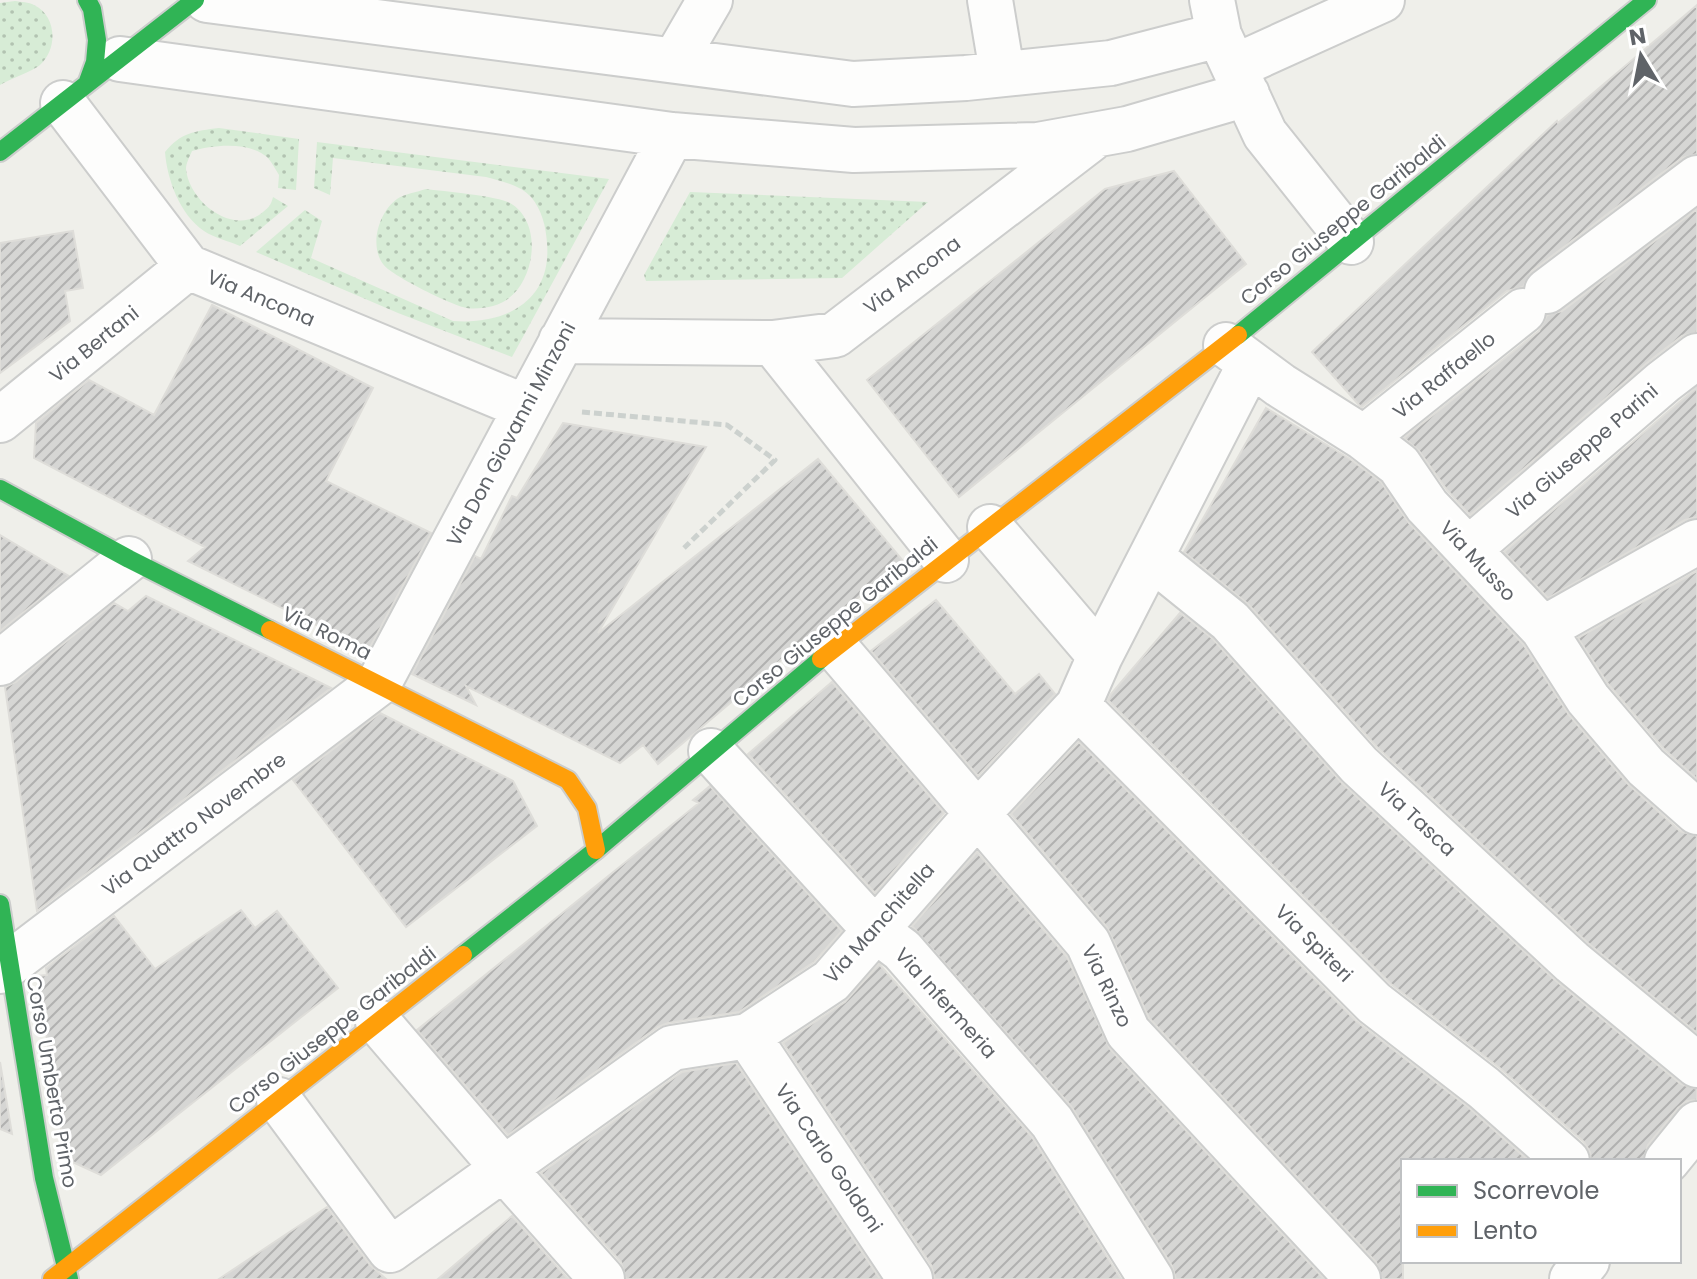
<svg xmlns="http://www.w3.org/2000/svg" width="1697" height="1279" font-family="Poppins,sans-serif">
	<style>
		.park { fill: url(#park-dots) }
		.building { fill: url(#building-hatch); stroke: #deddd9; stroke-width: 2 }
		.lines { fill: none; stroke-linecap: round; stroke-linejoin: round }
		.street-casing { stroke: #cccdcc; stroke-width: 48 }
		.fast-casing { stroke: #cccdcc; stroke-width: 22 }
		.slow-casing { stroke: #cccdcc; stroke-width: 22 }
		.path { stroke: #ccd1ce; stroke-width: 5; stroke-dasharray: 8 4; stroke-linecap: butt }
		.street { stroke: #fdfdfc; stroke-width: 44 }
		.fast { stroke: #30b455; stroke-width: 18 }
		.slow { stroke: #ff9f0a; stroke-width: 18 }
		.labels { text-anchor: middle; dominant-baseline: central; stroke-width: 6; stroke-linejoin: round; paint-order: stroke }
		.street-label { font-size: 20px; fill: #5f6368; stroke: #fff }
	</style>
	<defs>
		<pattern id="park-dots" width="8" height="8" patternUnits="userSpaceOnUse" patternTransform="scale(2)"><rect width="8" height="8" fill="#d7ecd6"/><path d="M2 2h.1M6 6h.1" fill="none" stroke="#b2c3b1" stroke-width="1.8" stroke-linecap="round"/></pattern>
		<pattern id="building-hatch" width="6" height="6" patternUnits="userSpaceOnUse" patternTransform="scale(2)"><rect width="6" height="6" fill="#d6d6d4"/><path d="M-1 1l2-2M0 6l6-6M5 7l2-2" fill="none" stroke="#b1b1b0"/></pattern>
	</defs>
	<rect width="100%" height="100%" fill="#efefea"/>
	<!-- park -->
	<path class="park" d="M 15,1 C 21,2 29,2 34,5 C 57,16 58,49 40,65 C 32,72 11,78 0,85 L 0,3 Z
		M 219,128 L 299,139 L 296,190 L 278,188 L 279,175 C 276,170 272,163 268,158 C 250,141 213,145 192,151 C 190,156 186,163 186,169 C 189,202 234,237 263,212 C 269,207 271,205 273,197 L 288,206 L 240,246 C 229,241 214,238 204,231 C 180,215 167,179 165,152 C 180,133 195,131 219,128 Z
		M 317,142 L 609,179 L 512,357 L 398,313 L 256,252 L 305,210 L 322,221 L 311,258 L 453,321 C 504,325 552,302 547,243 C 546,227 542,210 531,197 C 520,185 501,181 486,177 L 333,158 L 330,195 L 314,188 Z
		M 426,189 C 442,191 498,196 510,203 C 547,224 534,296 493,306 C 484,308 472,310 463,307 C 450,304 390,275 383,264 C 369,245 379,212 397,199 C 404,194 417,192 426,189 Z
		M 690,192 L 928,202 L 842,278 L 646,281 L 644,275 Z"/>
	<!-- building -->
	<path class="building" d="M 1697,5 L 1697,154 L 1682,158 L 1532,271 L 1523,287 L 1507,291 L 1362,407 L 1359,405 L 1312,352 L 1557,121 L 1558,123 Z
		M 1174,171 L 1246,264 L 959,497 L 867,380 L 1105,189 Z
		M 1697,209 L 1697,332 L 1682,336 L 1648,362 L 1470,515 L 1447,490 L 1419,451 L 1404,438 L 1539,331 L 1547,315 L 1562,311 Z
		M 73,231 L 83,288 L 65,291 L 70,321 L 0,373 L 0,243 Z
		M 212,305 L 373,388 L 326,481 L 431,533 L 368,651 L 188,561 L 205,547 L 34,458 L 36,423 L 89,380 L 154,415 Z
		M 1697,387 L 1697,517 L 1685,520 L 1548,598 L 1504,552 Z
		M 1266,408 L 1350,459 L 1381,482 L 1409,523 L 1523,644 L 1569,715 L 1627,783 L 1680,831 L 1697,836 L 1697,1033 L 1588,943 L 1377,747 L 1248,604 L 1184,552 Z
		M 563,423 L 706,447 L 598,633 L 818,459 L 904,562 L 819,628 L 658,764 L 643,745 L 620,763 L 466,686 L 476,705 L 412,674 L 475,556 L 481,559 L 512,496 L 517,498 Z
		M 0,535 L 69,576 L 0,631 Z
		M 1697,571 L 1697,779 L 1664,749 L 1608,684 L 1578,638 Z
		M 146,596 L 331,688 L 37,911 L 5,687 L 16,682 L 114,603 L 128,611 Z
		M 936,600 L 1015,694 L 1039,674 L 1055,694 L 978,776 L 871,651 Z
		M 1180,613 L 1213,639 L 1342,783 L 1555,980 L 1681,1084 L 1697,1089 L 1697,1100 L 1687,1101 L 1678,1108 L 1648,1145 L 1643,1161 L 1591,1161 L 1590,1152 L 1584,1142 L 1501,1069 L 1391,984 L 1108,700 L 1111,694 Z
		M 832,682 L 944,813 L 875,893 L 748,754 Z
		M 380,713 L 513,781 L 537,826 L 406,927 L 293,780 Z
		M 1079,742 L 1356,1021 L 1468,1107 L 1529,1161 L 1403,1161 L 1403,1279 L 1382,1279 L 1376,1262 L 1149,1018 L 1107,927 L 1011,814 Z
		M 710,786 L 842,931 L 814,962 L 739,1012 L 668,1023 L 658,1027 L 508,1135 L 417,1030 L 699,803 L 693,800 Z
		M 977,852 L 1067,957 L 1110,1049 L 1324,1279 L 1176,1279 L 1172,1266 L 1071,1106 L 912,926 Z
		M 241,910 L 255,928 L 277,911 L 338,988 L 101,1175 L 66,1159 L 37,976 L 47,975 L 46,968 L 114,916 L 155,969 Z
		M 879,964 L 1032,1137 L 1121,1279 L 935,1279 L 931,1265 L 783,1043 L 845,1002 Z
		M 0,1062 L 12,1134 L 0,1129 Z
		M 736,1063 L 880,1279 L 626,1279 L 621,1262 L 541,1173 L 682,1072 Z
		M 327,1207 L 370,1265 L 386,1279 L 219,1279 Z
		M 512,1216 L 568,1279 L 438,1279 Z"/>
	<g class="lines">
		<!-- street casing -->
		<g class="street-casing">
			<path id="street" d="M 207,0 L 853,84 L 966,78 L 1111,63 L 1219,35
				M 990,0 L 1002,72
				M 1212,0 L 1219,35 L 1265,134 L 1351,242
				M 120,59 L 672,135 L 854,150 L 1038,145 L 1127,129 L 1247,94
				M 675,60 L 710,0
				M 1234,67 L 1382,0
				M 63,103 L 188,267 L 525,407
				M 1547,291 L 1697,178
				M 561,341 L 773,343 L 835,335 L 1091,139
				M 773,343 L 946,560
				M 1226,345 L 1280,385 L 1364,438 L 1399,465 L 1427,506 L 1543,629 L 1588,699 L 1646,767 L 1697,812
				M 0,420 L 188,267
				M 1364,438 L 1523,311
				M 990,527 L 1100,656 L 1250,364
				M 1469,549 L 1663,382 L 1697,356
				M 1152,558 L 1230,621 L 1359,765 L 1572,962 L 1697,1065
				M 1543,629 L 1697,542
				M 835,647 L 1088,943 L 1128,1032 L 1358,1279
				M 0,663 L 129,559
				M 1078,706 L 1374,1003 L 1484,1088 L 1567,1161
				M 711,751 L 874,929 L 902,950 L 1052,1122 L 1151,1279
				M 0,971 L 379,683 L 672,135
				M 378,1022 L 503,1168 L 602,1279
				M 748,1036 L 910,1279
				M 279,1100 L 390,1250 L 672,1048 L 748,1036 L 831,981 L 978,813 L 1078,706 L 1100,656
				M 1667,1161 L 1697,1124
				M 1572,1279 L 1587,1261"/>
		</g>
		<!-- fast casing -->
		<g class="fast-casing">
			<path id="fast" d="M 87,84 L 195,0
				M 0,152 L 87,84 L 95,62 L 97,40 L 92,9 L 87,0
				M 1238,335 L 1647,0
				M 0,489 L 129,559 L 270,630
				M 0,904 L 44,1178 L 69,1279
				M 463,955 L 596,850 L 821,659"/>
		</g>
		<!-- slow casing -->
		<g class="slow-casing">
			<path id="slow" d="M 270,630 L 568,780 L 587,808 L 596,850
				M 821,659 L 1238,335
				M 52,1279 L 463,955"/>
		</g>
		<!-- path -->
		<path class="path" d="M 582,412 L 727,425 L 775,460 L 684,548"/>
		<!-- street -->
		<use href="#street" class="street"/>
		<!-- fast -->
		<use href="#fast" class="fast"/>
		<!-- slow -->
		<use href="#slow" class="slow"/>
	</g>
	<g class="labels">
		<!-- street labels -->
		<g class="street-label">
			<text transform="translate(1343 220) rotate(-39)">Corso Giuseppe Garibaldi</text>
			<text transform="translate(912 275) rotate(-37)">Via Ancona</text>
			<text transform="translate(261 298) rotate(23)">Via Ancona</text>
			<text transform="translate(94 344) rotate(-39)">Via Bertani</text>
			<text transform="translate(1444 375) rotate(-39)">Via Raffaello</text>
			<text transform="translate(511 434) rotate(-62)">Via Don Giovanni Minzoni</text>
			<text transform="translate(1582 451) rotate(-41)">Via Giuseppe Parini</text>
			<text transform="translate(1478 561) rotate(47)">Via Musso</text>
			<text transform="translate(835 622) rotate(-39)">Corso Giuseppe Garibaldi</text>
			<text transform="translate(327 633) rotate(26)">Via Roma</text>
			<text transform="translate(1417 819) rotate(43)">Via Tasca</text>
			<text transform="translate(194 824) rotate(-37)">Via Quattro Novembre</text>
			<text transform="translate(879 923) rotate(-48)">Via Manchitella</text>
			<text transform="translate(1314 943) rotate(45)">Via Spiteri</text>
			<text transform="translate(1107 986) rotate(64)">Via Rinzo</text>
			<text transform="translate(946 1003) rotate(48)">Via Infermeria</text>
			<text transform="translate(332 1030) rotate(-38)">Corso Giuseppe Garibaldi</text>
			<text transform="translate(52 1082) rotate(80)">Corso Umberto Primo</text>
			<text transform="translate(829 1158) rotate(56)">Via Carlo Goldoni</text>
		</g>
	</g>
	<!-- legend -->
	<rect x="1401" y="1159" width="280" height="104" fill="#ffffff" stroke="#bfc1c3" stroke-width="2"/>
	<rect x="1417" y="1185" width="40" height="12" fill="#30b455" stroke="#bfc1c3" stroke-width="2"/>
	<text x="1473" y="1199" font-size="24" fill="#5f6368">Scorrevole</text>
	<rect x="1417" y="1225" width="40" height="12" fill="#ff9f0a" stroke="#bfc1c3" stroke-width="2"/>
	<text x="1473" y="1239" font-size="24" fill="#5f6368">Lento</text>
	<!-- north arrow -->
	<g transform="translate(1641 56) rotate(350)" stroke="#ffffff" stroke-width="6" paint-order="stroke">
	<path d="M0-6L14 30L0 20L-14 30Z" fill="#5f6368"/>
	<text y="-12" font-size="22" font-weight="bold" text-anchor="middle" fill="#5f6368">N</text>
	</g>
</svg>
